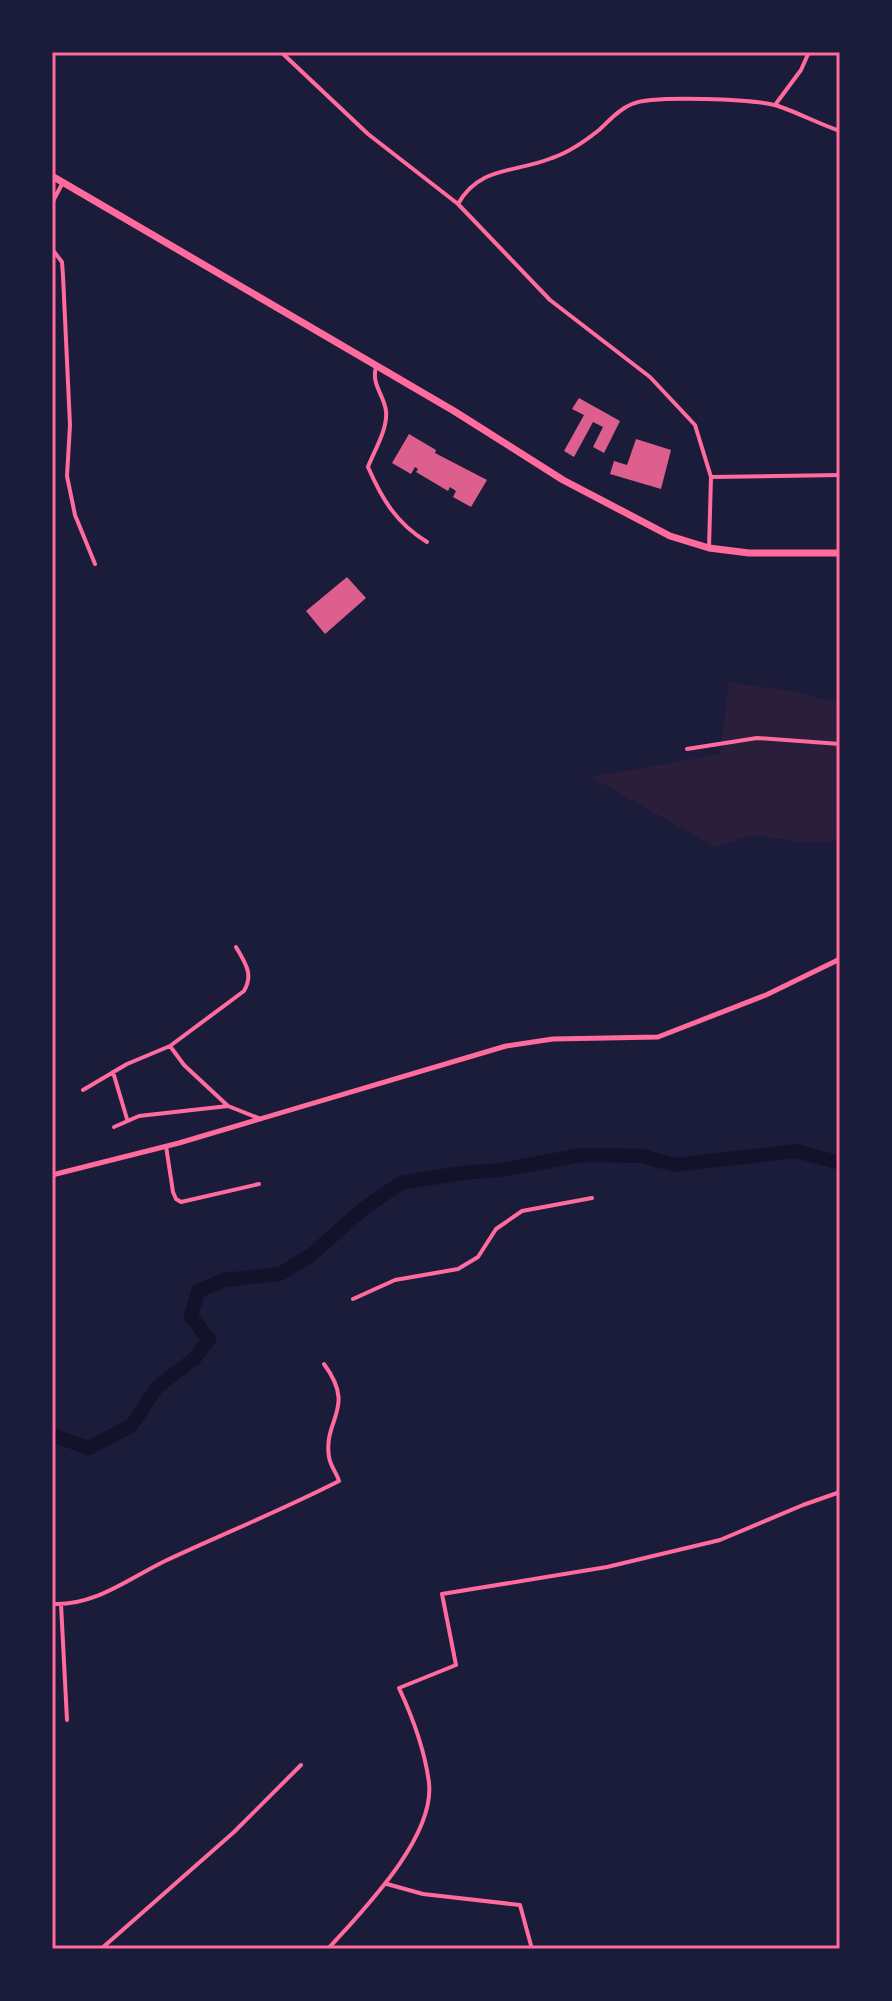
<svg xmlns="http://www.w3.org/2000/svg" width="892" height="2001" font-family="'Noto Sans',sans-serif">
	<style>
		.green { fill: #2a1e3b }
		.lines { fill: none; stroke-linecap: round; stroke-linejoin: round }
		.river { stroke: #12122b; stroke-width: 14 }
		.building { fill: #dd5f8e }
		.minor { stroke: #ff6b9d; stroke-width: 4 }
		.tertiary { stroke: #ff6b9d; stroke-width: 5 }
		.trunk { stroke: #ff6b9d; stroke-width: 7 }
		.neatline { fill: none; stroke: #ff6b9d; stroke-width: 3 }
	</style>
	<rect width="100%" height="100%" fill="#1b1b3a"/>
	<!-- green -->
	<path class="green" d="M 729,682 L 797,692 L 840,704 L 840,840 L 808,843 L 751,835 L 715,847 L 591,777 L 720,754 Z"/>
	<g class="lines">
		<!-- river -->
		<path class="river" d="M 52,1435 L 89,1448 L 132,1425 L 157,1387 L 194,1359 L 209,1339 L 191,1317 L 198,1291 L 224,1280 L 280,1274 L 311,1255 L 363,1209 L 401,1183 L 461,1173 L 502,1170 L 581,1155 L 642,1156 L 675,1165 L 796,1151 L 840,1163"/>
	</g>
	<!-- building -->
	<path class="building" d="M 579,398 L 620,421 L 604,453 L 593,447 L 603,427 L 593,422 L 574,457 L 564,451 L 584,415 L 572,409 Z
		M 409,434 L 436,450 L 435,453 L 487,480 L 471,507 L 453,497 L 456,491 L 450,487 L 448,491 L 416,472 L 418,469 L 415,467 L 411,474 L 392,463 Z
		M 636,439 L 671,450 L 661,489 L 610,474 L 614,461 L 627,465 Z
		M 347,577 L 366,598 L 325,634 L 306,611 Z"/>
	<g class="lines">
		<!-- minor -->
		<path class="minor" d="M 281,52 L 368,134 L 458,204
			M 775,105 L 801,70 L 809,52
			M 52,203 L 62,184
			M 52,249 L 62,262 L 63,276 L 70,425 L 67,476 L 75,515 L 95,564
			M 376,367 C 371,384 384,395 386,411 C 388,429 374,451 368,467 C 382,499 396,523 427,542
			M 711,477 L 840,475
			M 709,548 L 711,477 L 695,425 L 650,377 L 550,300 L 458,204 C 479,166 515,173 552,158 C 570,152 584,142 599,130 C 609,121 619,109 632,104 C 653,95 755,99 778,106 C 799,113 819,124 840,131
			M 687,749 L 757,738 L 840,744
			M 170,1046 L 244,991 C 254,974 245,963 236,947
			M 113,1072 L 127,1119
			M 83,1090 L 127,1064 L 170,1046 L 184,1065 L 228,1106 L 261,1119
			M 114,1127 L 139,1116 L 228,1106
			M 166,1146 L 173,1192 L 176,1199 L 181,1202 L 259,1184
			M 353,1299 L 395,1280 L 458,1269 L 478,1257 L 496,1229 L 522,1211 L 592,1198
			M 52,1604 C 95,1606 128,1579 165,1561 C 223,1534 282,1510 339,1481 C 336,1472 330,1465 329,1457 C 323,1418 357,1409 324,1364
			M 61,1604 L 67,1720
			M 387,1884 L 423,1894 L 520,1905 L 532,1949
			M 101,1949 L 234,1832 L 301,1765
			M 328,1949 C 362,1911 435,1838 429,1783 C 425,1751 412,1716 399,1688 L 456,1665 L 442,1594 L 607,1567 L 720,1540 L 803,1505 L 840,1492"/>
		<!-- tertiary -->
		<path class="tertiary" d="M 52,1175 L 179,1143 L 506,1046 L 553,1039 L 658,1037 L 766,995 L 840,959"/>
		<!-- trunk -->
		<path class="trunk" d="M 52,176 L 454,411 L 563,480 L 670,536 L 709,548 L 749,553 L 840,553"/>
	</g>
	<!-- border -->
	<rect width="892" height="2001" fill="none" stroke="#1b1b3a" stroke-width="108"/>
	<rect x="54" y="54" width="784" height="1893" class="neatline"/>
</svg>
